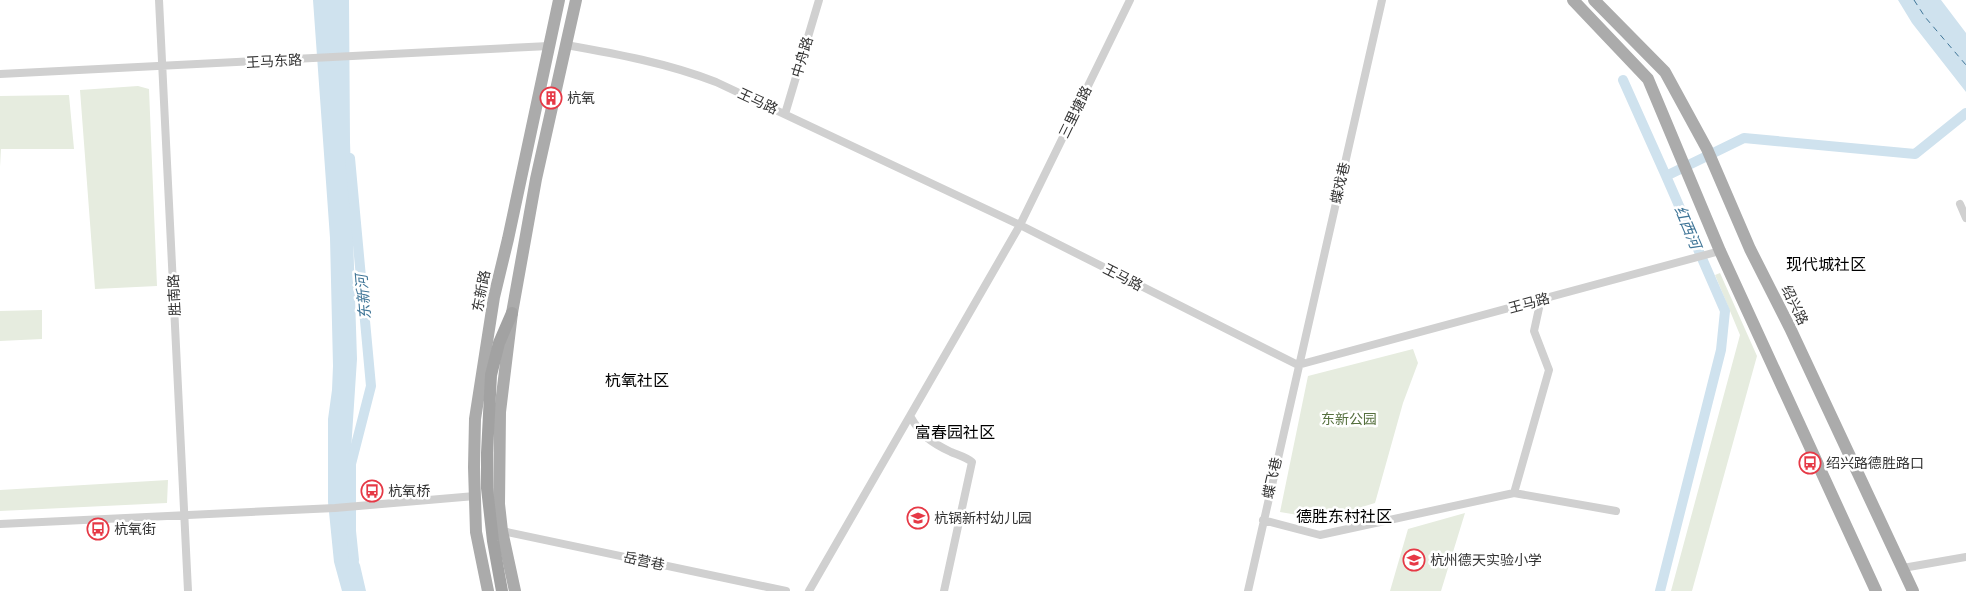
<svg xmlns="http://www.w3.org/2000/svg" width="1966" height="591" font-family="Quicksand,'Noto Sans SC',sans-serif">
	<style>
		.green { fill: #e6ecdf }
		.water { fill: #cfe2ee }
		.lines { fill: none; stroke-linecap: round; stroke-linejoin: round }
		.canal { stroke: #cfe2ee; stroke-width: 10 }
		.ferry { stroke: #3f7597; stroke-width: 1; stroke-dasharray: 6 5; stroke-linecap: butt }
		.minor { stroke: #d0d0d0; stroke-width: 8 }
		.primary { stroke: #ababab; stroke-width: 12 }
		.trunk { stroke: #a2a2a2; stroke-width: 12 }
		.labels { text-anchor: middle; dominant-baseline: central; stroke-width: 5; stroke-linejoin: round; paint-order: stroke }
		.street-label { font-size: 14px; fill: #333; stroke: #fff }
		.poi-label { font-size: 14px; fill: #333; stroke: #fff; text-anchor: start }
		.park-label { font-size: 14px; fill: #56703f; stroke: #fff }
		.water-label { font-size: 15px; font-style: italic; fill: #3f7597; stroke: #fff }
		.quarter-label { font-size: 16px; fill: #000; stroke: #fff }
	</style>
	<rect width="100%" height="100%" fill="#fff"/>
	<!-- green -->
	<path class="green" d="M 138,86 L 149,89 L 157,286 L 95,289 L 80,90 Z
		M 69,95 L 74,149 L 1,149 L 0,167 L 0,96 Z
		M 1720,273 L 1757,356 L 1692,591 L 1671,591 L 1740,335 L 1715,275 Z
		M 42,310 L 42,339 L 0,341 L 0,311 Z
		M 1413,349 L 1418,363 L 1403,403 L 1375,503 L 1322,519 L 1280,512 L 1308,376 Z
		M 168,480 L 167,503 L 0,511 L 0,490 Z
		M 1465,513 L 1441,591 L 1390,591 L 1408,529 Z"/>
	<!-- water -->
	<path class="water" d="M 313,0 L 349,0 L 350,142 L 357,359 L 349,481 L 346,496 L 348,540 L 360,565 L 366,591 L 342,591 L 334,562 L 328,502 L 328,419 L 332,390 L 333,366 L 330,238 Z
		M 1898,0 L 1941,0 L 1966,33 L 1966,92 L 1912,23 Z"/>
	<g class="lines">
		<!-- canal -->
		<path class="canal" d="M 1623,80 L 1666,176
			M 350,158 L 371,386 L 351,464 L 351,531 L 354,560
			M 1660,591 L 1721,350 L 1725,311 L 1666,176 L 1744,138 L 1915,154 L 1966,113"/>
		<!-- ferry -->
		<path class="ferry" d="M 1914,0 L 1925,17 L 1966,65"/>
		<!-- minor -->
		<path class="minor" d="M 159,0 L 188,591
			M 566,45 C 617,54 667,63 716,82 L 1020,225 L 1298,365 L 1720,251
			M 0,74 L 549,46
			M 785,114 L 819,0
			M 1960,204 L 1966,218
			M 910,416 C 921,435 930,442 951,452 C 958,455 966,457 972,462 L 944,591
			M 1514,493 L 1549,370 L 1534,331 L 1541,299
			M 1263,520 L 1320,535 L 1514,493 L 1616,511
			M 0,524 L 335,508 L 475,496
			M 502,531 L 786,591
			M 1903,568 L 1966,557
			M 809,591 L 1020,225 L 1130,0
			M 1248,591 L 1382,0"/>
		<!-- primary -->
		<path class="primary" d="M 1573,0 L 1648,79 L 1720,251 L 1876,591
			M 1594,0 L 1665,72 L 1707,149 L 1750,249 L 1790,328 L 1913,591
			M 488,591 L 476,532 L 474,467 L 475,419 L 494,297 L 508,239 L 559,0
			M 515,591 L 502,531 L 499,504 L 500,412 L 512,313 L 536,179 L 576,0"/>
		<!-- trunk -->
		<path class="trunk" d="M 502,591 L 493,541 L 487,488 L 487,453 L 491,375 L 499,343 L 512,313"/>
	</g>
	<!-- icons -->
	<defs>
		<g id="building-ring" transform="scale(1.125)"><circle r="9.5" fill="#fff" stroke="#e63946" stroke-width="1.5"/><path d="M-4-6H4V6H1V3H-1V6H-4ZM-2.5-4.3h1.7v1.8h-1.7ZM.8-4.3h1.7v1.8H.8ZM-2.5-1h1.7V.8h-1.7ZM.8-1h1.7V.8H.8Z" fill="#e63946"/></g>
		<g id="bus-ring" transform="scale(1.125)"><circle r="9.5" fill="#fff" stroke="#e63946" stroke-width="1.5"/><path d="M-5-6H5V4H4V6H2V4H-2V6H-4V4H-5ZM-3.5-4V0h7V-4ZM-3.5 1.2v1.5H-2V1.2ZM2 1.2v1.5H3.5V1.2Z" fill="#e63946"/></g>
		<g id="school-ring" transform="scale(1.125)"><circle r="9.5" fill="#fff" stroke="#e63946" stroke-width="1.5"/><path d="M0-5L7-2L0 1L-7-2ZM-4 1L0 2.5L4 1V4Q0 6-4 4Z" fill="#e63946"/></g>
	</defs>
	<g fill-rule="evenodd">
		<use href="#building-ring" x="551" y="98"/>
		<use href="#bus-ring" x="1810" y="463"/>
		<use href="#bus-ring" x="372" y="491"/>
		<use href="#school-ring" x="918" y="518"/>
		<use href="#bus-ring" x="98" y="529"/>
		<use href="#school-ring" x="1414" y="560"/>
	</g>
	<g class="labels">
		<!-- street labels -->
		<g class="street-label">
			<text transform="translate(802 57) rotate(-73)">中舟路</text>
			<text transform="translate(274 61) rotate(-3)">王马东路</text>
			<text transform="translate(758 101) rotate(25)">王马路</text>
			<text transform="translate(1075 112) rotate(-64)">三里塘路</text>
			<text transform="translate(1340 183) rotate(-77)">蝶戏巷</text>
			<text transform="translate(1123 277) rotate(27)">王马路</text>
			<text transform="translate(481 291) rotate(-79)">东新路</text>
			<text transform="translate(174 295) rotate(-93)">胜南路</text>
			<text transform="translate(1529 303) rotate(-15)">王马路</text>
			<text transform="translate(1795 305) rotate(64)">绍兴路</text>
			<text transform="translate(1272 478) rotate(-77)">蝶飞巷</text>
			<text transform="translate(644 561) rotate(12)">岳营巷</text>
		</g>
		<!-- poi labels -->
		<g class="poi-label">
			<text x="567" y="98">杭氧</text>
			<text x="1826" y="463">绍兴路德胜路口</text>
			<text x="388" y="491">杭氧桥</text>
			<text x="934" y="518">杭锅新村幼儿园</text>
			<text x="114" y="529">杭氧街</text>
			<text x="1430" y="560">杭州德天实验小学</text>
		</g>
		<!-- park labels -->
		<g class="park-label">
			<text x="1349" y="419">东新公园</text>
		</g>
		<!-- water labels -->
		<g class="water-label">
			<text transform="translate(1688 227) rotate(67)">红西河</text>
			<text transform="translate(363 297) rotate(-95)">东新河</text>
		</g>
		<!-- quarter labels -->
		<g class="quarter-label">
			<text x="1826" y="264">现代城社区</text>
			<text x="637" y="380">杭氧社区</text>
			<text x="955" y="432">富春园社区</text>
			<text x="1344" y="516">德胜东村社区</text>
		</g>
	</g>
</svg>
